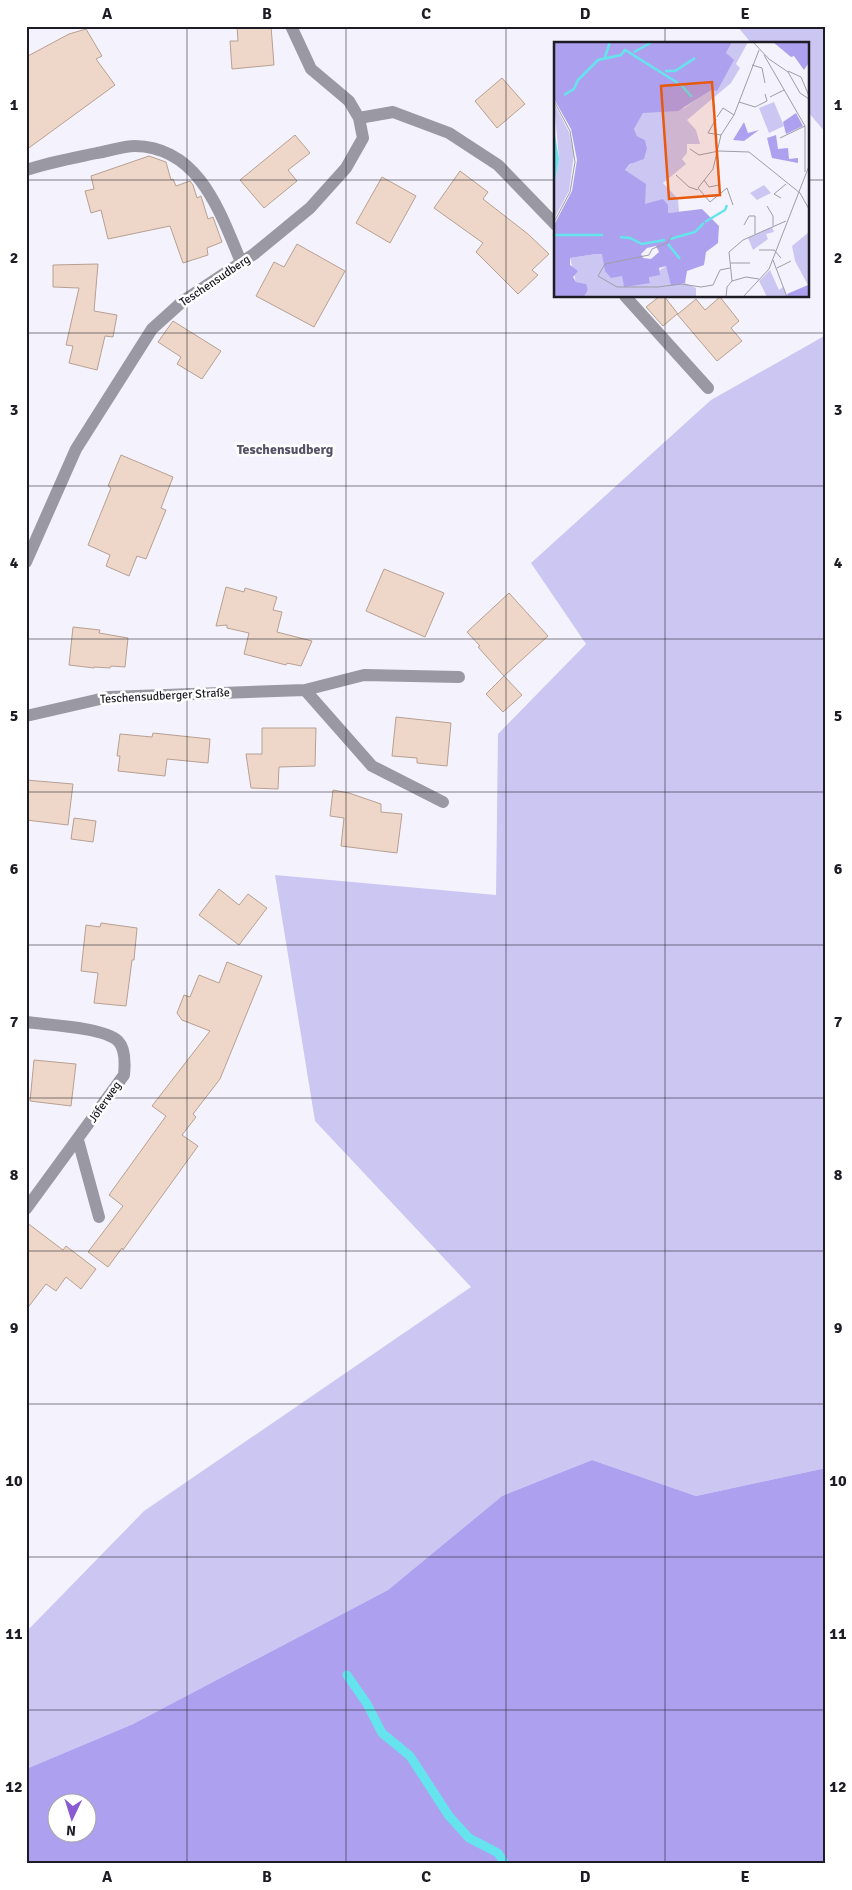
<svg xmlns="http://www.w3.org/2000/svg" width="852" height="1890" font-family="Signika,sans-serif">
	<style>
		.green { fill: #ccc6f3 }
		.forest { fill: #ada1ef; fill-rule: evenodd }
		.lines { fill: none; stroke-linecap: round; stroke-linejoin: round }
		.stream { stroke: #65e4ed; stroke-width: 9 }
		.building { fill: #eed7c8; stroke: #b7a092 }
		.minor { stroke: #9a98a3; stroke-width: 12 }
		.grid { fill: none; stroke: #1d1c24; stroke-width: 1; stroke-opacity: 0.55 }
		.labels { text-anchor: middle; dominant-baseline: central; stroke-width: 5; stroke-linejoin: round; paint-order: stroke }
		.street-label { font-size: 12px; fill: #1d1c24; stroke: #fff }
		.neighbourhood-label { font-size: 14px; font-weight: bold; fill: #555267; stroke: #fff }
		.inset-river { fill: none; stroke: #65e4ed; stroke-width: 2.5 }
		.inset-road { fill: none; stroke: #9e9da6; stroke-width: 1 }
		.view { fill: #e8590c; fill-opacity: 0.15; stroke: #e8590c; stroke-width: 2.5 }
		.inset-edge { fill: none; stroke: #1d1c24; stroke-width: 2.5 }
		.neatline { fill: none; stroke: #1d1c24; stroke-width: 2 }
		.grid-label { font-size: 16px; text-anchor: middle; font-weight: bold; fill: #1d1c24 }
	</style>
	<rect width="100%" height="100%" fill="#f4f3fd"/>
	<!-- green -->
	<path class="green" d="M 737,26 L 826,26 L 826,133 L 808,112 L 808,44 L 752,44 Z
		M 826,335 L 826,1468 L 696,1496 L 592,1460 L 502,1496 L 388,1590 L 133,1724 L 26,1769 L 26,1632 L 144,1511 L 471,1287 L 315,1121 L 275,875 L 496,895 L 498,734 L 586,644 L 531,563 L 711,400 Z"/>
	<!-- forest -->
	<path class="forest" d="M 592,1460 L 696,1496 L 826,1468 L 826,1864 L 26,1864 L 26,1769 L 133,1724 L 388,1590 L 502,1496 ZM 58,1802 L 88,1802 L 88,1832 L 58,1832 Z"/>
	<g class="lines">
		<!-- stream -->
		<path class="stream" d="M 347,1675 L 367,1704 L 382,1733 L 410,1756 L 449,1816 L 469,1838 L 498,1853 L 505,1864"/>
	</g>
	<!-- building -->
	<path class="building" d="M 237,26 L 271,26 L 274,65 L 232,69 L 230,41 L 238,41 Z
		M 86,29 L 102,56 L 96,59 L 115,85 L 26,150 L 26,57 L 69,34 Z
		M 502,78 L 525,104 L 497,128 L 475,101 Z
		M 295,135 L 310,153 L 288,170 L 297,181 L 264,208 L 240,180 Z
		M 149,156 L 166,162 L 171,180 L 173,179 L 176,186 L 190,181 L 193,185 L 197,198 L 201,196 L 208,219 L 213,217 L 222,242 L 207,248 L 208,255 L 183,263 L 170,226 L 108,239 L 101,210 L 91,213 L 85,191 L 94,189 L 91,176 Z
		M 460,171 L 488,192 L 483,199 L 528,234 L 549,254 L 532,270 L 538,275 L 518,294 L 476,252 L 483,243 L 434,208 Z
		M 382,177 L 416,196 L 390,243 L 356,223 Z
		M 297,244 L 345,271 L 314,327 L 256,296 L 274,262 L 284,267 Z
		M 98,264 L 94,311 L 117,315 L 113,337 L 105,336 L 97,370 L 69,363 L 73,346 L 66,345 L 79,288 L 53,287 L 53,265 Z
		M 660,296 L 664,296 L 678,314 L 696,299 L 705,310 L 720,297 L 739,321 L 731,328 L 742,341 L 717,361 L 677,314 L 663,326 L 646,307 Z
		M 173,321 L 221,351 L 202,379 L 177,364 L 181,357 L 158,342 Z
		M 121,455 L 173,477 L 161,508 L 166,510 L 146,559 L 137,556 L 129,576 L 106,566 L 110,555 L 88,545 L 111,488 L 108,486 Z
		M 384,569 L 444,593 L 425,637 L 366,611 Z
		M 226,587 L 244,592 L 245,588 L 277,597 L 273,610 L 282,612 L 277,632 L 312,641 L 301,666 L 287,663 L 286,665 L 244,654 L 249,633 L 227,628 L 227,625 L 216,626 Z
		M 509,593 L 548,636 L 504,676 L 478,647 L 480,646 L 467,632 Z
		M 73,627 L 100,630 L 99,633 L 128,638 L 125,667 L 111,666 L 110,668 L 94,667 L 94,668 L 69,665 Z
		M 504,676 L 522,695 L 503,712 L 486,694 Z
		M 396,717 L 451,723 L 447,766 L 417,763 L 417,758 L 392,756 Z
		M 262,728 L 316,728 L 315,766 L 279,767 L 278,789 L 251,788 L 246,754 L 262,754 Z
		M 153,733 L 210,739 L 208,763 L 167,759 L 165,776 L 118,771 L 120,756 L 117,756 L 120,734 L 152,737 Z
		M 26,780 L 73,784 L 68,825 L 26,820 Z
		M 333,790 L 349,793 L 381,804 L 381,812 L 402,814 L 397,853 L 341,846 L 344,818 L 330,816 Z
		M 74,818 L 96,821 L 93,842 L 71,839 Z
		M 219,889 L 239,905 L 248,894 L 267,908 L 239,945 L 199,915 Z
		M 101,923 L 137,928 L 134,960 L 132,960 L 126,1006 L 94,1003 L 98,973 L 81,971 L 86,925 L 100,927 Z
		M 227,962 L 262,976 L 220,1079 L 193,1114 L 196,1117 L 182,1135 L 198,1146 L 123,1250 L 122,1248 L 108,1267 L 88,1252 L 123,1206 L 109,1195 L 166,1116 L 152,1106 L 210,1031 L 182,1020 L 177,1013 L 184,995 L 190,997 L 199,975 L 219,983 Z
		M 34,1060 L 76,1064 L 71,1106 L 30,1101 Z
		M 26,1222 L 63,1250 L 66,1246 L 96,1269 L 81,1289 L 66,1277 L 56,1291 L 46,1284 L 26,1310 Z"/>
	<g class="lines">
		<!-- minor -->
		<path class="minor" d="M 359,118 L 393,112 L 449,133 L 498,165 L 556,225
			M 26,170 C 50,162 73,158 97,153 C 109,151 123,146 135,146 C 199,147 220,212 241,262
			M 625,296 L 708,388
			M 26,562 L 76,449 L 152,329 L 183,301 L 254,254 L 310,208 L 346,168 L 363,138 L 359,118 L 349,101 L 311,69 L 291,26
			M 305,690 L 364,675 L 459,677
			M 26,716 L 109,697 L 305,690 L 372,766 L 443,802
			M 26,1022 C 47,1025 104,1027 118,1041 C 126,1049 125,1065 124,1075 L 26,1209
			M 78,1140 L 99,1217"/>
	</g>
	<!-- grid -->
	<path class="grid" d="M 187,26 L 187,1864M 346,26 L 346,1864M 506,26 L 506,1864M 665,26 L 665,44M 26,180 L 556,180M 808,180 L 826,180M 665,296 L 665,1864M 26,333 L 826,333M 26,486 L 826,486M 26,639 L 826,639M 26,792 L 826,792M 26,945 L 826,945M 26,1098 L 826,1098M 26,1251 L 826,1251M 26,1404 L 826,1404M 26,1557 L 826,1557M 26,1710 L 826,1710"/>
	<g class="labels">
		<!-- street labels -->
		<g class="street-label">
			<text transform="translate(215 281) rotate(-34)">Teschensudberg</text>
			<text transform="translate(165 696) rotate(-3)">Teschensudberger Straße</text>
			<text transform="translate(105 1102) rotate(-55)">Jöferweg</text>
		</g>
		<!-- neighbourhood labels -->
		<g class="neighbourhood-label">
			<text x="285" y="449">Teschensudberg</text>
		</g>
	</g>
	<!-- overview -->
	<g transform="translate(554 42)">
		<rect width="255" height="255" fill="#f4f3fd"/>
		<path d="M 178,0 L 194,0 L 182,22 L 186,26 L 177,41 L 133,78 L 142,88 L 146,102 L 133,102 L 133,111 L 128,117 L 132,122 L 109,141 L 124,157 L 125,170 L 114,171 L 90,162 L 70,129 L 93,106 L 91,98 L 83,94 L 80,87 L 89,70 L 130,66 L 157,47 L 163,49 L 172,11 ZM 220,60 L 230,84 L 215,91 L 205,66 ZM 0,61 L 15,90 L 20,112 L 15,149 L 0,177 L 0,145 L 5,117 ZM 210,143 L 217,151 L 203,158 L 196,151 ZM 218,185 L 220,190 L 212,192 L 214,197 L 199,208 L 194,196 ZM 255,190 L 255,245 L 241,219 L 238,204 ZM 42,212 L 48,212 L 68,233 L 70,244 L 96,240 L 95,235 L 112,224 L 117,243 L 131,241 L 142,246 L 142,255 L 30,255 L 34,248 L 31,242 L 22,240 L 16,216 ZM 216,228 L 225,248 L 229,245 L 233,255 L 213,255 L 205,239 Z" fill="#ccc6f3"/>
		<path d="M 0,0 L 178,0 L 172,11 L 180,18 L 163,49 L 157,48 L 124,69 L 89,71 L 80,87 L 83,94 L 91,98 L 93,106 L 90,117 L 76,122 L 71,128 L 92,142 L 91,162 L 109,157 L 114,163 L 114,171 L 148,167 L 165,184 L 164,201 L 152,210 L 150,223 L 133,229 L 131,241 L 117,244 L 112,224 L 105,226 L 106,233 L 95,235 L 96,241 L 70,245 L 68,234 L 57,236 L 51,229 L 48,212 L 42,212 L 16,216 L 16,223 L 24,229 L 19,235 L 22,240 L 32,242 L 34,248 L 30,255 L 0,255 L 0,183 L 18,149 L 23,118 L 17,87 L 0,57 ZM 102,204 L 105,210 L 97,217 L 89,216 L 87,212 L 93,206 ZM 219,0 L 255,0 L 254,22 L 250,28 L 240,14 L 237,15 ZM 242,71 L 249,84 L 232,92 L 229,80 ZM 190,80 L 194,91 L 205,88 L 190,99 L 179,98 ZM 222,93 L 224,107 L 234,106 L 235,117 L 244,116 L 244,121 L 218,116 L 213,96 ZM 254,243 L 255,255 L 234,255 L 233,252 Z" fill="#ada1ef" fill-rule="evenodd"/>
		<path d="M 0,87 L 5,117 L 0,145 Z" fill="#65e4ed"/>
		<path class="inset-river" d="M 80,10 L 98,0M 51,15 L 56,0M 111,29 L 121,29 L 141,16M 127,43 L 138,55M 10,53 L 20,47 L 24,38 L 44,18 L 67,13 L 71,8 L 124,41M 151,180 L 171,168 L 173,163M 0,193 L 49,193M 66,195 L 76,196 L 88,202 L 111,198M 116,197 L 141,190 L 150,181M 114,202 L 126,217"/>
		<path class="inset-road" d="M 199,0 L 215,17 L 234,30 L 246,51 L 255,57M 210,13 L 251,84 L 251,130M 198,23 L 208,26 L 211,41M 234,29 L 247,35 L 255,54M 216,55 L 230,48M 0,59 L 16,89 L 21,120 L 16,150 L 0,180M 185,60 L 201,65 L 213,59 L 211,52M 163,75 L 169,66 L 180,73M 162,77 L 154,91 L 167,93M 226,96 L 251,84M 136,107 L 145,113 L 165,109 L 195,110 L 246,151 L 255,167M 122,133 L 135,145 L 144,148M 150,138 L 155,145 L 165,143M 227,156 L 220,152 L 232,142M 179,163 L 173,146 L 156,160 L 144,146 L 159,127 L 167,93 L 180,73 L 205,8M 213,164 L 219,174 L 219,184M 190,183 L 195,174 L 201,174 L 201,192M 118,193 L 113,201 L 98,207 L 95,213 L 51,222 L 44,234 L 63,245 L 104,245 L 127,242 L 147,245 L 159,243 L 166,228 L 176,226M 205,208 L 220,208 L 227,216M 219,218 L 233,255M 176,221 L 196,221M 223,226 L 237,219M 178,239 L 192,235 L 205,237M 172,255 L 173,245 L 178,239 L 175,210 L 189,198 L 232,179M 189,255 L 215,227 L 255,124"/>
		<path class="view" d="M 158,40 L 166,153 L 115,157 L 107,44 Z"/>
		<rect width="255" height="255" class="inset-edge"/>
	</g>
	<!-- border -->
	<rect width="852" height="1890" fill="none" stroke="#ffffff" stroke-width="55"/>
	<!-- north arrow -->
	<g transform="translate(72 1818) rotate(184)"><circle r="24" fill="#ffffff" stroke="#a5a4a7"/>
	<path d="M0-4L9 19L0 12L-9 19Z" fill="#8a5ad3"/>
	<text y="-8" font-size="14" font-weight="bold" text-anchor="middle" fill="#1d1c24">N</text>
	</g>
	<rect x="28" y="28" width="796" height="1834" class="neatline"/>
	<g class="grid-label">
		<text x="107" y="19">A</text>
		<text x="267" y="19">B</text>
		<text x="426" y="19">C</text>
		<text x="585" y="19">D</text>
		<text x="745" y="19">E</text>
		<text x="14" y="110">1</text>
		<text x="838" y="110">1</text>
		<text x="14" y="263">2</text>
		<text x="838" y="263">2</text>
		<text x="14" y="415">3</text>
		<text x="838" y="415">3</text>
		<text x="14" y="568">4</text>
		<text x="838" y="568">4</text>
		<text x="14" y="721">5</text>
		<text x="838" y="721">5</text>
		<text x="14" y="874">6</text>
		<text x="838" y="874">6</text>
		<text x="14" y="1027">7</text>
		<text x="838" y="1027">7</text>
		<text x="14" y="1180">8</text>
		<text x="838" y="1180">8</text>
		<text x="14" y="1333">9</text>
		<text x="838" y="1333">9</text>
		<text x="14" y="1486">10</text>
		<text x="838" y="1486">10</text>
		<text x="14" y="1639">11</text>
		<text x="838" y="1639">11</text>
		<text x="14" y="1792">12</text>
		<text x="838" y="1792">12</text>
		<text x="107" y="1882">A</text>
		<text x="267" y="1882">B</text>
		<text x="426" y="1882">C</text>
		<text x="585" y="1882">D</text>
		<text x="745" y="1882">E</text>
	</g>
</svg>
